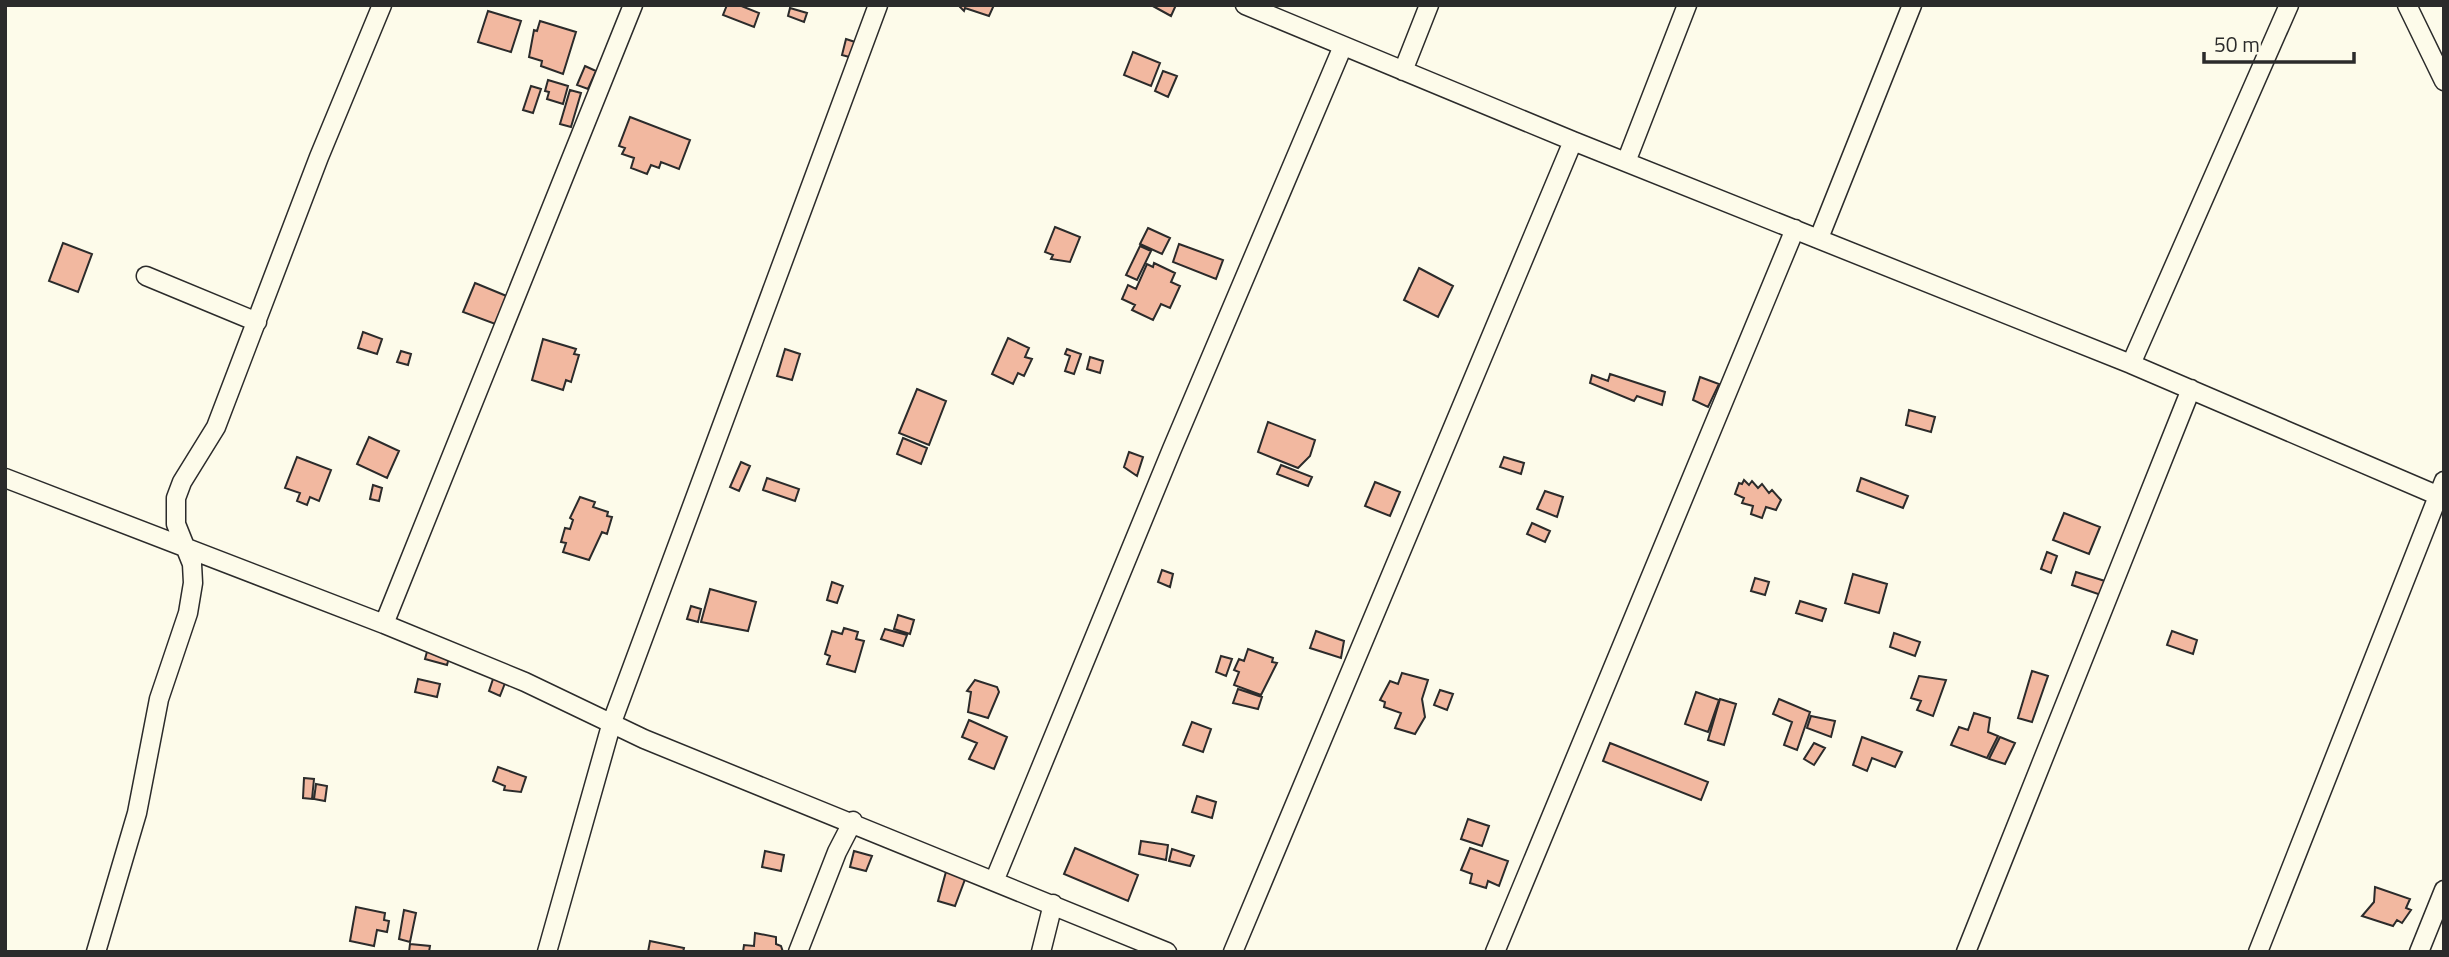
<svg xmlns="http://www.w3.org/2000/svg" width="2449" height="957" font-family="'Titillium Web',sans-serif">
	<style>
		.building { fill: #f2b8a0; stroke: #2b2b2b; stroke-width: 2 }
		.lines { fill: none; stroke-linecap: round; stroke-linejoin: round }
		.minor-casing { stroke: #2b2b2b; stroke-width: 21 }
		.minor { stroke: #fdfbea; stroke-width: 18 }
	</style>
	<rect width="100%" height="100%" fill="#fdfbea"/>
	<!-- building -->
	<path class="building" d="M 727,5 L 739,5 L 759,13 L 754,27 L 723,15 Z
		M 958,5 L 994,5 L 989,16 L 965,8 L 964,11 Z
		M 1151,5 L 1176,5 L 1171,16 Z
		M 790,8 L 807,13 L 804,22 L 788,16 Z
		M 488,11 L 521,21 L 511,52 L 478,42 Z
		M 540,21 L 576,32 L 563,74 L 541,66 L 542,61 L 529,57 L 534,30 L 537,31 Z
		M 846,39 L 858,43 L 853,58 L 842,55 Z
		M 1133,52 L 1160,63 L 1151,86 L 1124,75 Z
		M 585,66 L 596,71 L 588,89 L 577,85 Z
		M 1163,71 L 1177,76 L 1168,97 L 1155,91 Z
		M 548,80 L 568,86 L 563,104 L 547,99 L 549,92 L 545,91 Z
		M 531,86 L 541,89 L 533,113 L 523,110 Z
		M 570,90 L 581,93 L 571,127 L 560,124 Z
		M 630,117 L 690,140 L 679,169 L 661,162 L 659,168 L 651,165 L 647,174 L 631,168 L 634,158 L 622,154 L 625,148 L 619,146 Z
		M 1055,227 L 1080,237 L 1070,262 L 1051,259 L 1053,255 L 1045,252 Z
		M 1148,228 L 1170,238 L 1162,254 L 1140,244 Z
		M 63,243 L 92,254 L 78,292 L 49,281 Z
		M 1179,244 L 1223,260 L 1216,279 L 1173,262 Z
		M 1140,246 L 1151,251 L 1137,280 L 1126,275 Z
		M 1154,263 L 1175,273 L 1171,282 L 1180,286 L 1170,308 L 1161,304 L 1153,320 L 1132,310 L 1135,305 L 1122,299 L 1128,285 L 1136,289 L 1147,264 L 1153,267 Z
		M 1419,268 L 1453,286 L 1438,317 L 1404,300 Z
		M 475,283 L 509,297 L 498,325 L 463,312 Z
		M 363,332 L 382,339 L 377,354 L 358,348 Z
		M 1008,338 L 1029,348 L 1025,357 L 1032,359 L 1024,376 L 1018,373 L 1013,384 L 992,374 Z
		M 543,339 L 576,349 L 574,354 L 579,355 L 571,382 L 566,380 L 563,390 L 532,380 Z
		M 785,349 L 800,354 L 792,380 L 777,376 Z
		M 1067,349 L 1081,354 L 1074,374 L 1065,371 L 1070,356 L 1065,354 Z
		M 401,351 L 411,354 L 408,365 L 397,362 Z
		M 1090,357 L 1103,361 L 1100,373 L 1087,369 Z
		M 1610,374 L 1665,392 L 1662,405 L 1637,396 L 1634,401 L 1590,383 L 1592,375 L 1608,381 Z
		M 1700,377 L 1719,384 L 1708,407 L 1693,400 Z
		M 917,389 L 946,401 L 929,445 L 899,433 Z
		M 1909,410 L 1935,417 L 1931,432 L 1906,425 Z
		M 1268,422 L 1315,440 L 1310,456 L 1298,468 L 1258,452 Z
		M 369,437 L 399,451 L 387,478 L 357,464 Z
		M 903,438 L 927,448 L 921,464 L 897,454 Z
		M 1129,452 L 1143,457 L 1137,476 L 1124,467 Z
		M 297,457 L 331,470 L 319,501 L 310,497 L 307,505 L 297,501 L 300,493 L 285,488 Z
		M 1504,457 L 1524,463 L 1521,474 L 1500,467 Z
		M 741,462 L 750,466 L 739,491 L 730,487 Z
		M 1281,465 L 1312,477 L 1308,486 L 1277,474 Z
		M 767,478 L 799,489 L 795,501 L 763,490 Z
		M 1861,478 L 1908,496 L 1903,508 L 1857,491 Z
		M 1744,480 L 1749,485 L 1752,481 L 1758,488 L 1762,484 L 1769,493 L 1772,490 L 1781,500 L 1776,510 L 1766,507 L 1762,518 L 1751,514 L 1753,506 L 1742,503 L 1744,498 L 1735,494 L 1739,483 L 1742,484 Z
		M 1375,482 L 1400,492 L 1390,516 L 1365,506 Z
		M 373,485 L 382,488 L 379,501 L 370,499 Z
		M 1545,491 L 1563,497 L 1557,517 L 1537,509 Z
		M 580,497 L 595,502 L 593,507 L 608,512 L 607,516 L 612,517 L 607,534 L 602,532 L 589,560 L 563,552 L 566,543 L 561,542 L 565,528 L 570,529 L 573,520 L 570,518 Z
		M 2064,513 L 2100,527 L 2089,554 L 2053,540 Z
		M 1532,523 L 1550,531 L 1545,542 L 1527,534 Z
		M 2047,552 L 2057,556 L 2051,573 L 2041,569 Z
		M 1162,570 L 1173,574 L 1170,587 L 1158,582 Z
		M 2076,572 L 2105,581 L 2101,595 L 2072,585 Z
		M 1853,574 L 1887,584 L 1879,613 L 1845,603 Z
		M 1755,578 L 1769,582 L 1765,595 L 1751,591 Z
		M 832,582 L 843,586 L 837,603 L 827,600 Z
		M 710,589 L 756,602 L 748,631 L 701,622 Z
		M 1800,601 L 1826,609 L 1822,621 L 1796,613 Z
		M 691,606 L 701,609 L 698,622 L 687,619 Z
		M 898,615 L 914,620 L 910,634 L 894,629 Z
		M 844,628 L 858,632 L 856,639 L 864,641 L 855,672 L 827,664 L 830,656 L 825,654 L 832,631 L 842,634 Z
		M 885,629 L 907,635 L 903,646 L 881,639 Z
		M 1316,631 L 1344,641 L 1341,658 L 1310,648 Z
		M 2172,631 L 2197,640 L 2193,654 L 2167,645 Z
		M 1894,633 L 1920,642 L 1915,656 L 1890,647 Z
		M 428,648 L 450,654 L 447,665 L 425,659 Z
		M 1248,649 L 1273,658 L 1272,662 L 1277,663 L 1261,695 L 1234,685 L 1239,672 L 1234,670 L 1239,659 L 1244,661 Z
		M 1221,656 L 1232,659 L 1226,676 L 1216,672 Z
		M 2032,671 L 2048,676 L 2032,722 L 2018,718 Z
		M 495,673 L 507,678 L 500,696 L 489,691 Z
		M 1402,673 L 1428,680 L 1422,699 L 1425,717 L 1415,734 L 1395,728 L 1401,713 L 1384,707 L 1385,702 L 1380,700 L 1390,681 L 1398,684 Z
		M 1919,676 L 1946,680 L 1933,716 L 1917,710 L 1921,701 L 1911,698 Z
		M 418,679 L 440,684 L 437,697 L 415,692 Z
		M 975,680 L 997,687 L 999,692 L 988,718 L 968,712 L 971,692 L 967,691 Z
		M 1238,689 L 1262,697 L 1258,709 L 1233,703 Z
		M 1440,690 L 1453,694 L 1447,710 L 1434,705 Z
		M 1696,692 L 1719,700 L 1708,732 L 1685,724 Z
		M 1720,699 L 1736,704 L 1724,745 L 1708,740 Z
		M 1779,699 L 1810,712 L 1797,750 L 1784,745 L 1792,722 L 1773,714 Z
		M 1974,713 L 1990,718 L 1988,732 L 1998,736 L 1987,758 L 1951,745 L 1959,727 L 1968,730 Z
		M 1811,716 L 1835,721 L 1831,737 L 1807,728 Z
		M 969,720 L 1007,737 L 994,769 L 969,759 L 977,743 L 962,737 Z
		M 1192,722 L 1211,729 L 1203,752 L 1183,745 Z
		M 1862,737 L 1902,752 L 1895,767 L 1872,758 L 1867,771 L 1853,765 Z
		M 2000,737 L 2015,743 L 2005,764 L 1989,759 Z
		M 1610,743 L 1708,782 L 1701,800 L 1603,761 Z
		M 1814,743 L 1825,748 L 1814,765 L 1804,759 Z
		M 498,767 L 526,777 L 521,792 L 504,790 L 505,786 L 493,781 Z
		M 304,778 L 314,779 L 312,799 L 303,798 Z
		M 316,784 L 327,786 L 325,801 L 314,799 Z
		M 1197,796 L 1216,802 L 1212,818 L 1192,812 Z
		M 1468,819 L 1489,826 L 1482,846 L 1461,839 Z
		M 1141,841 L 1168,845 L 1166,860 L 1139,854 Z
		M 1075,848 L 1138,875 L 1128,901 L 1064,874 Z
		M 1470,848 L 1508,861 L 1499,886 L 1488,881 L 1486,888 L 1470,883 L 1472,874 L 1461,870 Z
		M 1172,849 L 1194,856 L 1190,866 L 1169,861 Z
		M 765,851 L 784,855 L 781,871 L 762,867 Z
		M 854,851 L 872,856 L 866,871 L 850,867 Z
		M 947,868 L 967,874 L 955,906 L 938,901 Z
		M 2375,887 L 2410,899 L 2406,908 L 2411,910 L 2402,923 L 2397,920 L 2393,926 L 2362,916 L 2374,902 Z
		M 356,907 L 385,913 L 384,920 L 389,921 L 387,932 L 377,930 L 374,946 L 350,941 Z
		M 404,910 L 416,913 L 410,942 L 399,939 Z
		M 755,933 L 776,937 L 776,944 L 781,946 L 783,952 L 743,952 L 744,945 L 754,946 Z
		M 650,941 L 684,948 L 683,952 L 648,952 Z
		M 410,944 L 430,946 L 429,952 L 409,952 Z"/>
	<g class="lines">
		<!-- minor casing -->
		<g class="minor-casing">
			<path id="minor" d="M 1245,5 L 1573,141 L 2131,364 L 2439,496
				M 2407,5 L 2444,81
				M 1403,71 L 1429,5
				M 1626,162 L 1687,5
				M 1819,238 L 1912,5
				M 146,276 L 257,322
				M 2131,364 L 2289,5
				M 5,478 L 384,624 L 525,682 L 644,739 L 1167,952
				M 384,624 L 633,5
				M 995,879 L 1172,449 L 1343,46
				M 96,952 L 137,813 L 159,699 L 188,613 L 193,583 L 192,564 L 176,524 L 176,498 L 182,482 L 216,427 L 319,157 L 382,5
				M 547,952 L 612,722 L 878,5
				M 798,952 L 837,852 L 853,821
				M 1041,952 L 1053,904
				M 1233,952 L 1573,141
				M 1495,952 L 1795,229
				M 1966,952 L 2191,389
				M 2258,952 L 2444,481
				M 2419,952 L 2444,890"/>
		</g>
		<!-- minor -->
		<use href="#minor" class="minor"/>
	</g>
	<!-- border -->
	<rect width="2449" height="957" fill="none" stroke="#2b2b2b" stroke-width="14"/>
	<!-- scale -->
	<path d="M2204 52v10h150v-10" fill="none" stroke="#2b2b2b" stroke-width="3.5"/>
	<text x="2214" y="52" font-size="21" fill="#2b2b2b" stroke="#fdfbea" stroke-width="5" paint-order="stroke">50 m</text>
</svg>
